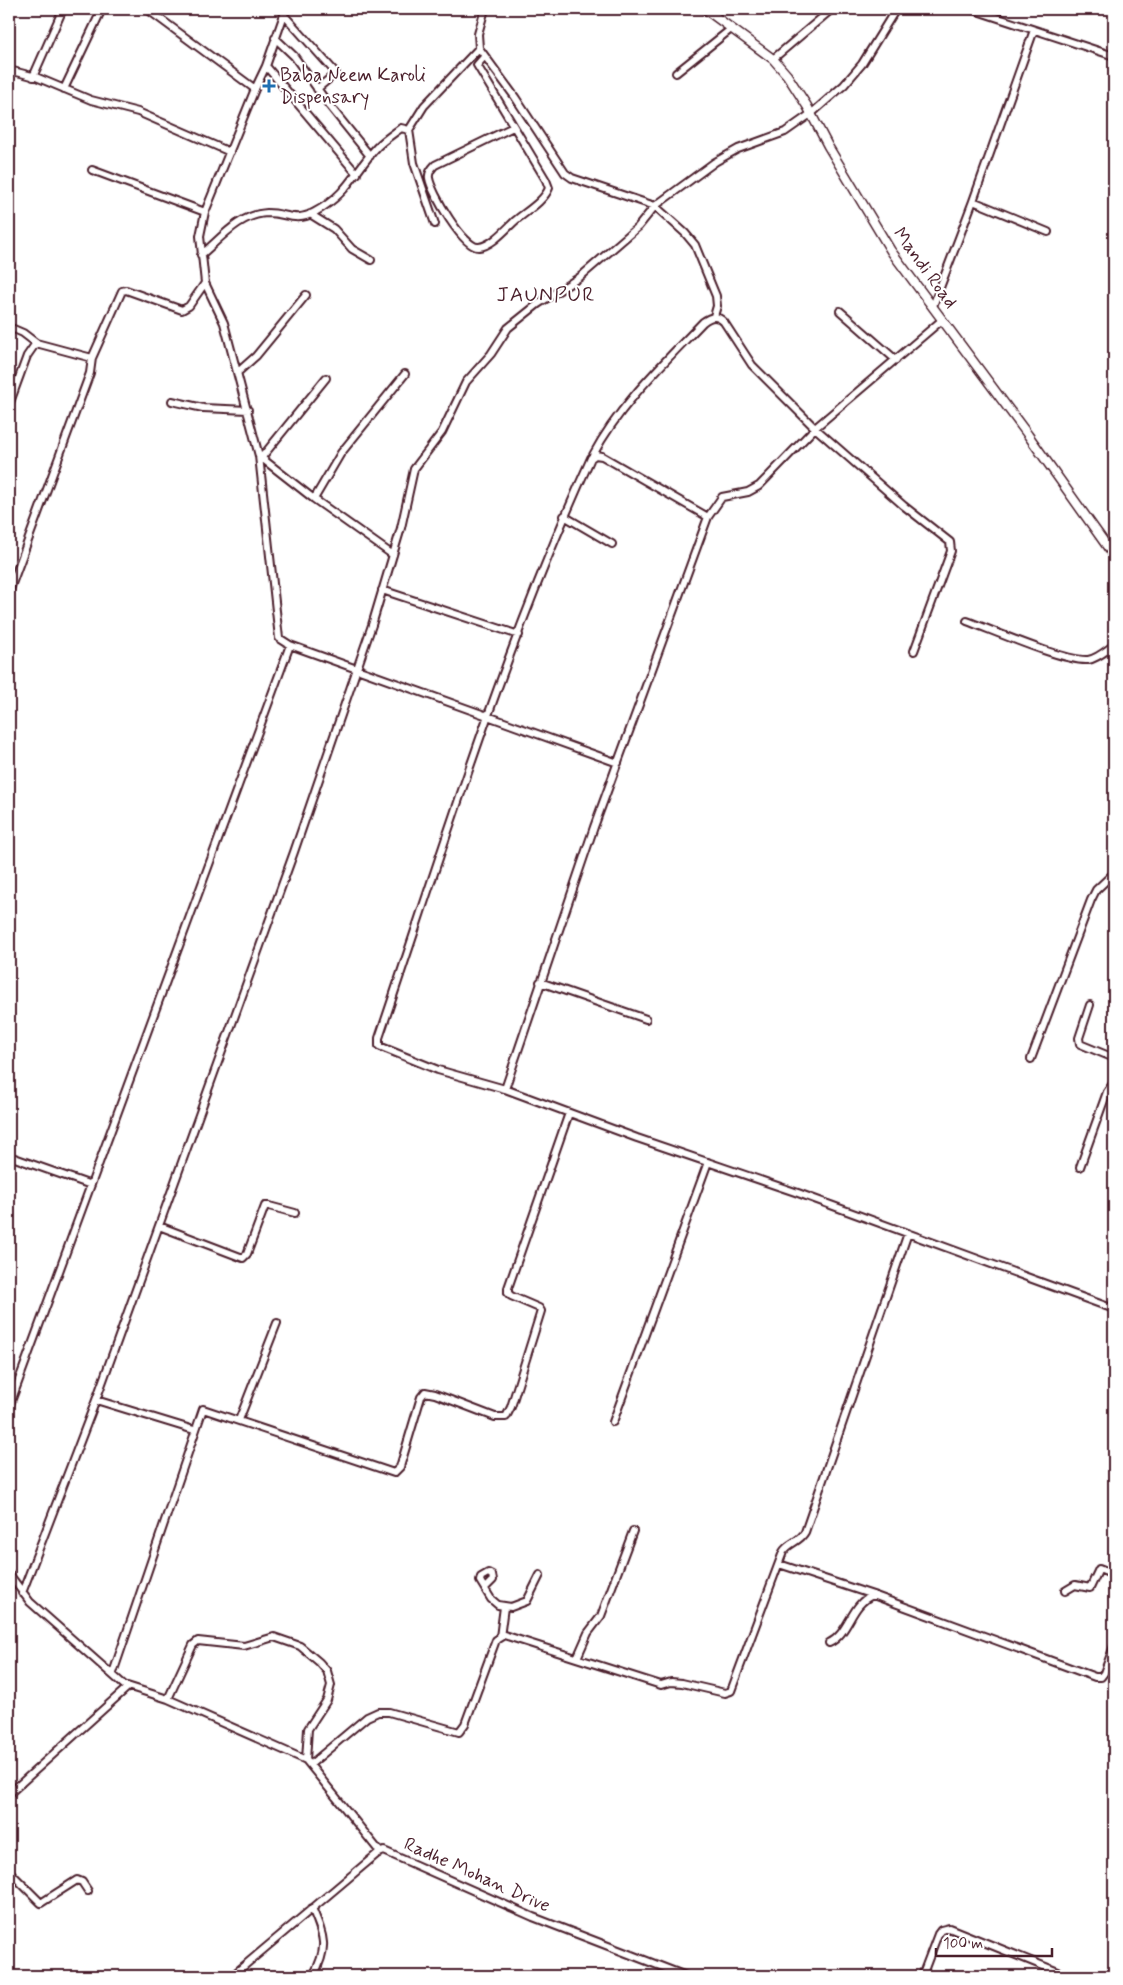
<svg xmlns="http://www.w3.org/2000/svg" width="1123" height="1985" font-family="Mynerve,sans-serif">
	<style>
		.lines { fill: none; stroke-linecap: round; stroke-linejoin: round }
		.minor-casing { stroke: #4a1f2b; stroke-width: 10 }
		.tertiary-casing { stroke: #4a1f2b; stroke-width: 11 }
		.minor { stroke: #fff; stroke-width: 6 }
		.tertiary { stroke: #fff; stroke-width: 8 }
		.poi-dot { fill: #1f6fb2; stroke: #fff; stroke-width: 2 }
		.labels { text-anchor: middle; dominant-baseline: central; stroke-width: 4; stroke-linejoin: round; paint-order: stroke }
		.poi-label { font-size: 19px; fill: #4a1f2b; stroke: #fff; text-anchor: start }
		.street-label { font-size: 19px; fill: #4a1f2b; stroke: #fff }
		.quarter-label { font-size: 21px; letter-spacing: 1px; fill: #4a1f2b; stroke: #fff }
	</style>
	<rect width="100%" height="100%" fill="#fff"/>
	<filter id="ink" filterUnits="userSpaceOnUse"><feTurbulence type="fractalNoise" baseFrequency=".02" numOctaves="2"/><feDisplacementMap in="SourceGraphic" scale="10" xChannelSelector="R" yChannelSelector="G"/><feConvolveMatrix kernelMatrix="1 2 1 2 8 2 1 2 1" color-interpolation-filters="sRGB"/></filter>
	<g filter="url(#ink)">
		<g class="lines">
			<!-- minor casing -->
			<g class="minor-casing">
				<path id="minor" d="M 147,9 L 255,89
					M 286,9 L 266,66 L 255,89 L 205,212 L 200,236 L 205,283 L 224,323 L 259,456 L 279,638 L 290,645 L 618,763
					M 485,9 L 478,34 L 479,48 L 515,97 L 565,173 L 572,178 L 655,206 L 685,233 L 695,245 L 716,296 L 717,306 L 714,316
					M 971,9 L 1114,56
					M 284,15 L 336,73 L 317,89
					M 275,38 L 294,56 L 329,105 L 370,156
					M 484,57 L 477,65 L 546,180 L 549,188 C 544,201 527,211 516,220 C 507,228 492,246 479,247 C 464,249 431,192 429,178 C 428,173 432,168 435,165 L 513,127
					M 773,59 L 832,9
					M 266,66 L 357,174
					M 9,70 L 36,77 L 91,100 L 138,112 L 230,152
					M 676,73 L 731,29
					M 33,77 L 63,9
					M 64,89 L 102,9
					M 92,170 L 205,212
					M 973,201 L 1048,232
					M 310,214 L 334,229 L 352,249 L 371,260
					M 435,224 L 414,163 L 409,130 L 424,106 L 479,48
					M 201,255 C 221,238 240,214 267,213 C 287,213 295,223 315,212 C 349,193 353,173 377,147 C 384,140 393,134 401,128 L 409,130
					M 933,306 L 973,201 L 1034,30
					M 840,311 L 896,360
					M 9,327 L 23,333 L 36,343 L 92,358 L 122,291 L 126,290 L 182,310 L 189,306 L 205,283
					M 238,372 L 256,356 L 306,295
					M 172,401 L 203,408 L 248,410
					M 9,405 L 27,356 L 36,343
					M 593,455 C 620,404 663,364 703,322 C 711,316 717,315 724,322 L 752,365 L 815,428 L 904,506 L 950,542 L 951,551 L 914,651
					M 259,456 L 314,499 L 393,555
					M 262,457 L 326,378
					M 314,499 L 341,453 L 405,374
					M 564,516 L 612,544
					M 708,517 L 602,456 L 595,455 L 591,458 C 505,645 445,843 379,1038 L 379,1046 L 438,1070 L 505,1089 L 637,1138 L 798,1193 L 1114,1309
					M 382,590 L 519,635
					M 9,592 L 90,373 L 92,358
					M 967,621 C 992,630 1065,662 1088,660 C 1097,659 1107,650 1114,645
					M 540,982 L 646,1019
					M 1090,1005 L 1079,1038 L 1080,1044 L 1114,1058
					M 1031,1059 L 1091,900 L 1096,890 L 1114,873
					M 505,1089 L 594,827 L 708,517 L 722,497 L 748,492 L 759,486 L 815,428 L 942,320
					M 9,1156 L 91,1185
					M 1080,1167 L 1107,1092 L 1114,1082
					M 159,1226 L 243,1258 L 247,1254 L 265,1206 L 269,1206 L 295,1213
					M 96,1400 L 194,1430
					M 9,1407 L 290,645
					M 239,1420 L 277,1323
					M 613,1422 L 708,1162
					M 779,1564 L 873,1595 L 1095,1677 L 1101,1677 L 1104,1673 L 1114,1646
					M 9,1574 L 30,1602 L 124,1685 L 168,1699 L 306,1760 L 380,1852
					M 485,1588 L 493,1580 L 492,1575 L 488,1573 L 481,1577 L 480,1581 L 491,1599 L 498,1605 L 511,1607 L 527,1601 L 540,1575
					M 1065,1591 L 1075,1585 L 1090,1588 L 1099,1569 L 1114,1575
					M 22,1593 L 96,1400 L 294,852 L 372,625 L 401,528 L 414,469 L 442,432 L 466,382 L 491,354 L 508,328 L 538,304 L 580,277 L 638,227 L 655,206 L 715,162 L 738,149 L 785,132 L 812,113 L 844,85 L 862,64 L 896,9
					M 500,1637 L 504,1607
					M 829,1643 C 850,1633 850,1604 873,1595
					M 577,1658 L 588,1633 L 601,1616 L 633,1531
					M 113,1673 L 203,1409 L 394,1473 L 400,1467 L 421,1397 L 425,1392 L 435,1394 L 495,1417 L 506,1417 L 511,1407 L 541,1311 L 539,1308 L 511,1296 L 508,1293 L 508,1288 L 569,1113
					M 168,1699 L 193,1645 L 198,1641 L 244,1646 L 274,1637 L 300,1646 L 319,1662 L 327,1671 L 331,1685 L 327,1700 L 308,1729 L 306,1760
					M 311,1764 L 367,1717 L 378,1712 L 389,1712 L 459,1732 L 465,1724 L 496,1640 L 504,1635 L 661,1685 L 671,1682 L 682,1683 L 725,1693 L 731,1691 L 783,1552 C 789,1542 800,1542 805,1532 L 908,1233
					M 9,1794 L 128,1687
					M 9,1871 L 41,1903 L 77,1880 L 82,1882 L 88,1891
					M 312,1908 C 324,1937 329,1947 313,1976
					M 232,1976 L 377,1854 L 384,1851 L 533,1917 L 686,1976
					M 922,1976 L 938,1934 L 941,1930 L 949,1928 L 1068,1976"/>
			</g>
			<!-- tertiary casing -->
			<g class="tertiary-casing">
				<path id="tertiary" d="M 705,9 L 773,59 L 787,75 L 807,106 L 828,146 L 891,251 L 1028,435 L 1114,556"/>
			</g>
			<!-- minor -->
			<use href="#minor" class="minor"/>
			<!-- tertiary -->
			<use href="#tertiary" class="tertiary"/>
		</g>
	</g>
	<!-- markers -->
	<path class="poi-dot" d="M266.5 78.5h5v5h5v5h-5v5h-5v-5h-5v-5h5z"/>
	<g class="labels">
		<!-- poi labels -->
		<g class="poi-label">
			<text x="280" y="75">Baba Neem Karoli<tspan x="280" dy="22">Dispensary</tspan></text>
		</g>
		<!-- street labels -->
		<g class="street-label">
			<text transform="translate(925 268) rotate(54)">Mandi Road</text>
			<text transform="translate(477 1875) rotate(24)">Radhe Mohan Drive</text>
		</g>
		<!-- quarter labels -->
		<g class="quarter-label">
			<text x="546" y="295">JAUNPUR</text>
		</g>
	</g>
	<!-- margin -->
	<rect width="1123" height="1985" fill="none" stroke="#fff" stroke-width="30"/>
	<rect x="15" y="15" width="1093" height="1955" fill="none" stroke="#4a1f2b" stroke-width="2" filter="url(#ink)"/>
	<!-- scale -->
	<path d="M936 1948v8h116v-8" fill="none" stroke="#4a1f2b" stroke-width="2.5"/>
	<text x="943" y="1948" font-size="15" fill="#4a1f2b" stroke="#ffffff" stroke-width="4" paint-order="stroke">100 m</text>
</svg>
